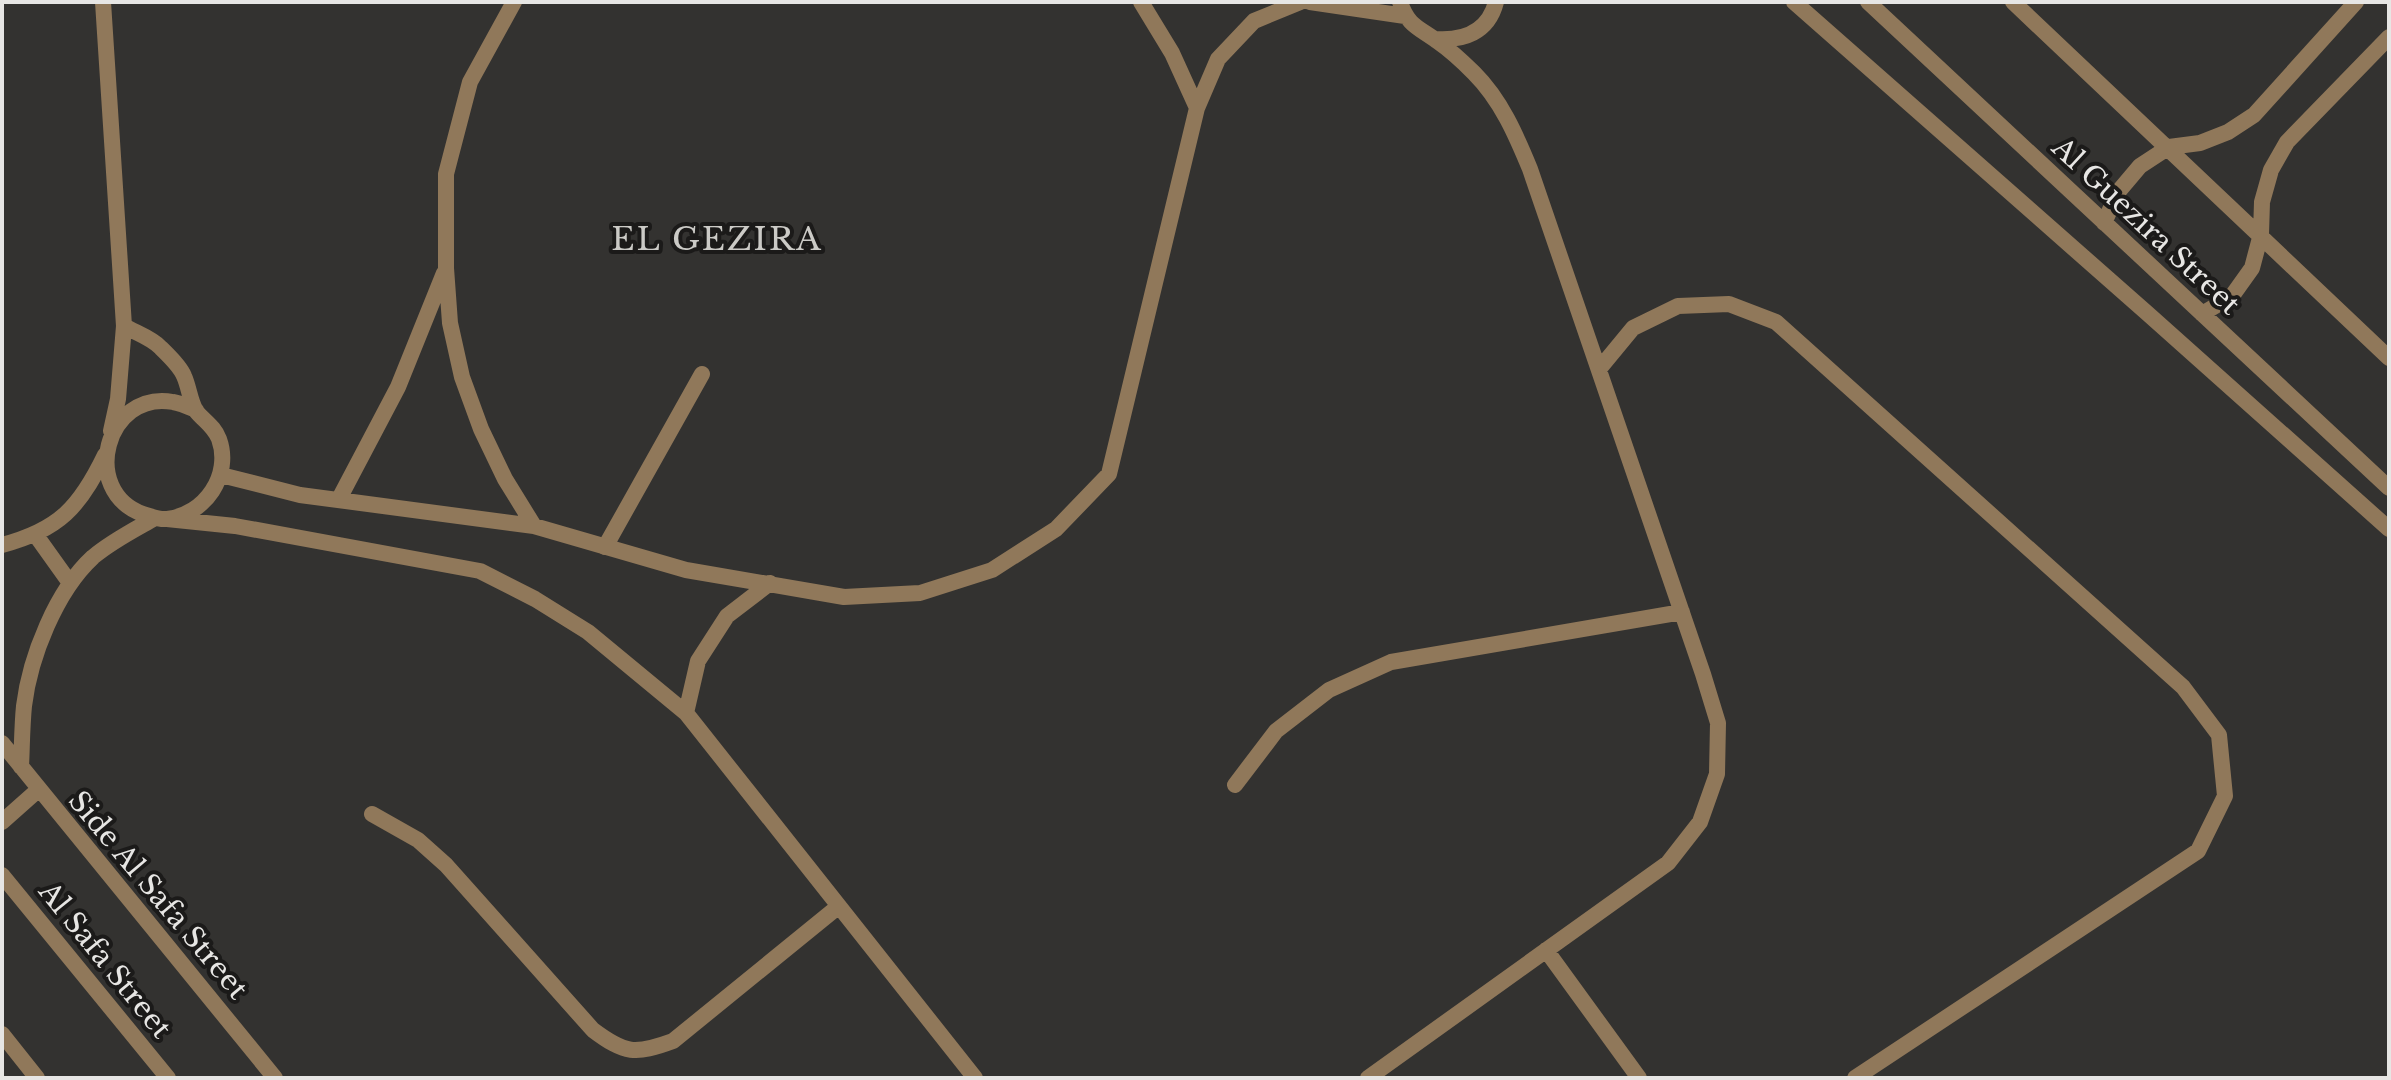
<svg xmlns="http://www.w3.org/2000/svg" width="2391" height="1080" font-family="'Libre Baskerville',serif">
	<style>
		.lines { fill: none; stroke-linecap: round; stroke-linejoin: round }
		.lane { stroke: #90785a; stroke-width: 16 }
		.street { stroke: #90785a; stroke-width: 16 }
		.labels { text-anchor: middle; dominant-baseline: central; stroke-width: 8; stroke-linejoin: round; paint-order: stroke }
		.street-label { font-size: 28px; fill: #e7e6e4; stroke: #1b1a19 }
		.quarter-label { font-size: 32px; letter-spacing: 2px; fill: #cbcac6; stroke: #1b1a19 }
	</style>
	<rect width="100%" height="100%" fill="#333230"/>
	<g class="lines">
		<!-- lane -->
		<path class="lane" d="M 605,547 L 702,374"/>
		<!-- street -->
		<path class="street" d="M 103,2 L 124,326 L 118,399 L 111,431
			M 514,2 L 470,82 L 446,174 L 446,268 L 450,323 L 462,377 L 481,429 L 505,479 L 534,526
			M 1141,2 L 1172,53 L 1197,108
			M 1310,2 L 1405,16
			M 1794,2 L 2147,313 L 2389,529
			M 1868,2 L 2389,488
			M 2013,2 L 2389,358
			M 1435,39 C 1463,41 1488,33 1496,2
			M 2104,223 L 2118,192 L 2140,166 L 2169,147 L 2200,143 L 2228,132 L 2254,115 L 2356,2
			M 2202,314 L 2232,296 L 2252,268 L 2261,234 L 2262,202 L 2271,170 L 2287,142 L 2389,37
			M 124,326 C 136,333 152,338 161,348 C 169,356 180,366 184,376 C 189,387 190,401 196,411 C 204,421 214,426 219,439 C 232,475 205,515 167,519 C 158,520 151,516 143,514 C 79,491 106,390 173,402 C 180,403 189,407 196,410
			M 1600,368 L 1633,328 L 1678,306 L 1729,304 L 1776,322 L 2183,687 L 2219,735 L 2225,796 L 2198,851 L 1855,1078
			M 221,475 L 300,495 L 534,526 L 686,570 L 844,597 L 920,593 L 992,570 L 1056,529 L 1109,474 L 1197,108 L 1218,59 L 1254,21 L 1300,2
			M 339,499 L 398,387 L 444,273
			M 167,519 L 235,526 L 480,571 L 535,599 L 588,632 L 686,713 L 975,1078
			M 35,534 L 70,583
			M 2,545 C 59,530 80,507 105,455
			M 686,713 L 698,661 L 727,616 L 770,583
			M 2,743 L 275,1078
			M 21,767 C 22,747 22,726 24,706 C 30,657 56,591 93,557 C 112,541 134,530 155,518
			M 1235,785 L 1276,731 L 1329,690 L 1391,662 L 1682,612
			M 372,814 L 418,840 L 446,865 L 593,1030 C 625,1054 635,1055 673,1041 L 839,906
			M 2,822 L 38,790
			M 2,875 L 168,1078
			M 1546,950 L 1639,1078
			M 2,1034 L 37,1078
			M 1368,1078 L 1668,863 L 1700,822 L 1717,774 L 1718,723 L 1703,674 L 1530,169 C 1516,135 1501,100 1474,73 C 1463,62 1450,50 1437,41 C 1418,27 1408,26 1400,2"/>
	</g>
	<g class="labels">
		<!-- street labels -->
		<g class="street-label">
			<text transform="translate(2146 226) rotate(43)">Al Guezira Street</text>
			<text transform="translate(158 895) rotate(50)">Side Al Safa Street</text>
			<text transform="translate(105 960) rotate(51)">Al Safa Street</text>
		</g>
		<!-- quarter labels -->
		<g class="quarter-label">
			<text x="717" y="239">EL GEZIRA</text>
		</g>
	</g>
	<!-- border -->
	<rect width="2391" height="1080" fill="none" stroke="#e7e6e4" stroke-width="8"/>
</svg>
